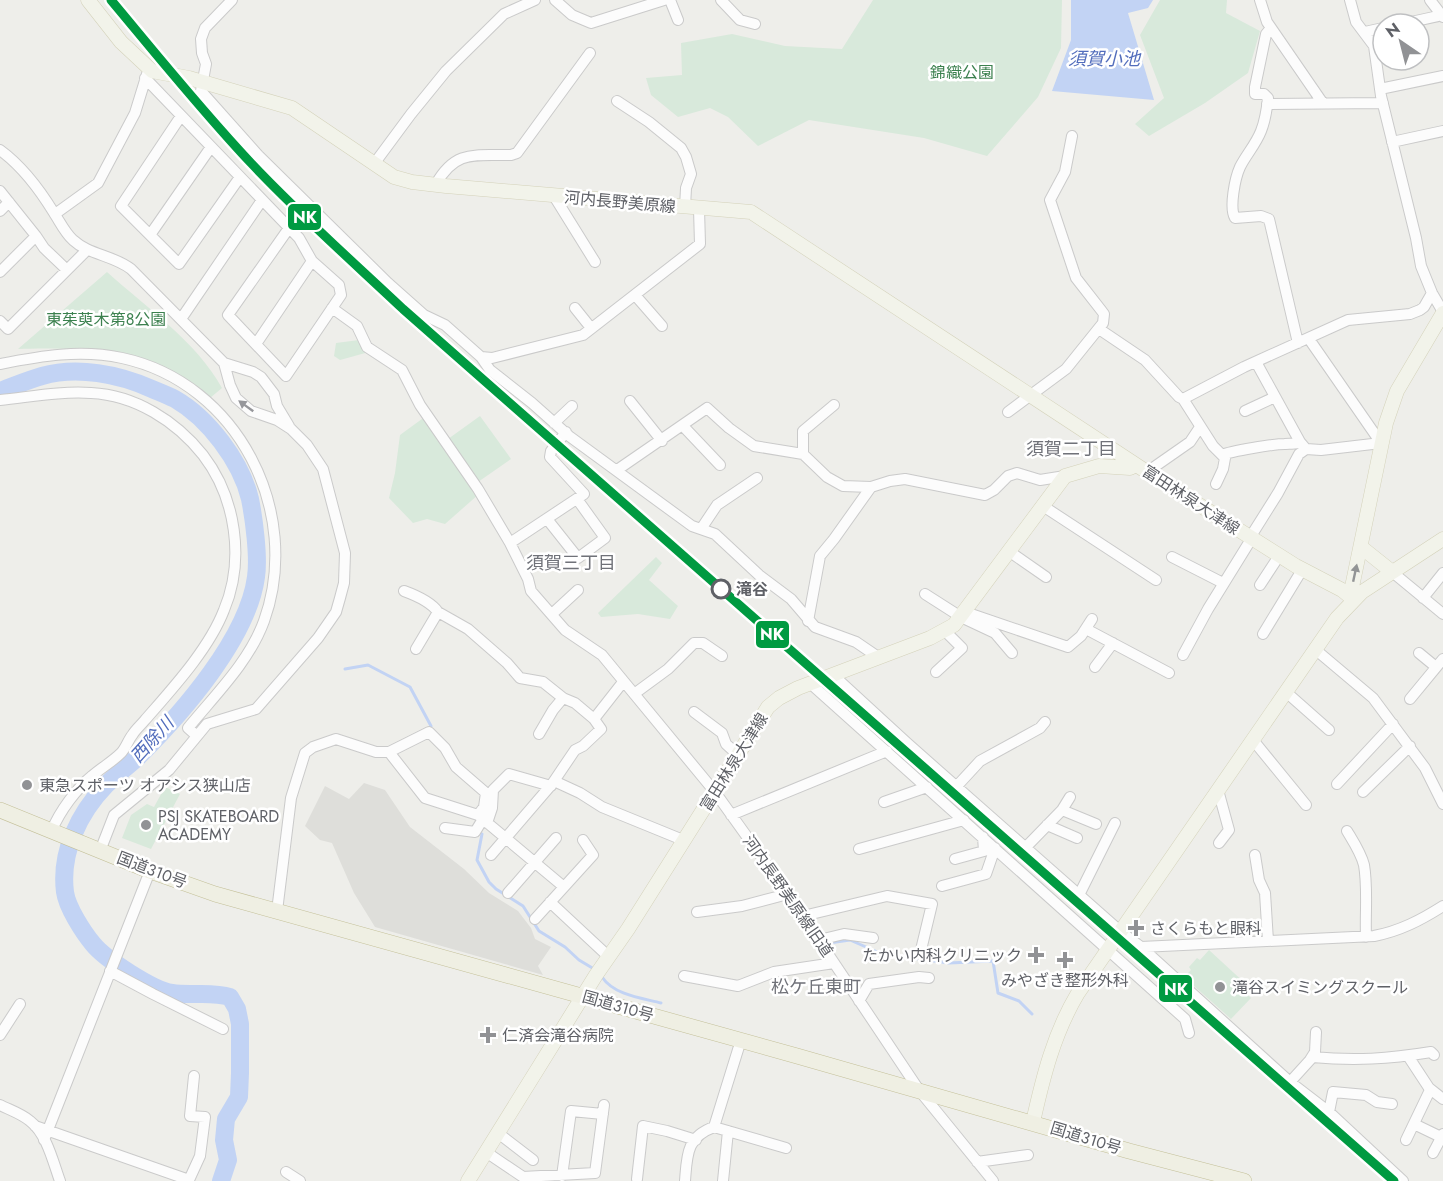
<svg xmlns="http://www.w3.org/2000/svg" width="1443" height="1181" font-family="Jost,'Noto Sans JP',sans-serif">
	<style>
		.industrial { fill: #dededa }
		.green { fill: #d8e9db }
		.water { fill: #c2d3f4 }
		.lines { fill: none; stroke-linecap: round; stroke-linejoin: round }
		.stream { stroke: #c2d3f4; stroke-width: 3 }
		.river { stroke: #c2d3f4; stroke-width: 18 }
		.minor-casing { stroke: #cacaca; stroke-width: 12 }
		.major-casing { stroke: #d4d2ba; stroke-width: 15 }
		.highway-casing { stroke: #c4c099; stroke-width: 16 }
		.minor { stroke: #fcfcfc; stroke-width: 10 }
		.major { stroke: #f2f3ea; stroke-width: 14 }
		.highway { stroke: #efefe3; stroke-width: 15 }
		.rail-1-casing { stroke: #fff; stroke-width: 14 }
		.rail-1 { stroke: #009a41; stroke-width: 9 }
		.oneway { fill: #96979b }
		.oneway2 { fill: #929495 }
		.stop-dot { fill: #fff; stroke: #5f6167; stroke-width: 3 }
		.poi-dot { fill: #919295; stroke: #fff; stroke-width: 2 }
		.labels { text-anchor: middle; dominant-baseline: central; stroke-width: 5; stroke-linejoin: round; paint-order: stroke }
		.park-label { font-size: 16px; fill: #3c814f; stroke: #fff }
		.street-label { font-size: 16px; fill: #5f6167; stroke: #fff }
		.stop-label { font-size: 16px; font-weight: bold; fill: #5f6167; stroke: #fff; text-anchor: start }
		.poi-label { font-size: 16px; fill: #5f6167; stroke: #fff; text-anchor: start }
		.water-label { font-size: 18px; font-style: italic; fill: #526dbc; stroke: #fff }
		.neighbourhood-label { font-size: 18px; fill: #707279; stroke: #fff }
		.line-badge { stroke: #fff; stroke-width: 2 }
		.badge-label { font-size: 16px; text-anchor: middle; font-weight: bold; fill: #fff }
	</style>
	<rect width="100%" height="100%" fill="#eeeeea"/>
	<!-- industrial -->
	<path class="industrial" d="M 364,783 L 385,790 L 410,827 L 464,869 L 489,893 L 518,911 L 531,928 L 535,939 L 551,947 L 538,966 L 543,975 L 375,927 L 354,893 L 332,843 L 320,840 L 305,826 L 325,786 L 349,799 Z"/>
	<!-- green -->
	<path class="green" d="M 873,0 L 1062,0 L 1061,48 L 1038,97 L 987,156 L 924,138 L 809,120 L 758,146 L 728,117 L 710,108 L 678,117 L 651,95 L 646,78 L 682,75 L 681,43 L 732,34 L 785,46 L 842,49 Z
		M 1160,0 L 1227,0 L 1226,13 L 1260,31 L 1248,73 L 1205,103 L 1149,136 L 1135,124 L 1164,98 L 1140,35 Z
		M 107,272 C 147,308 196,341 222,388 L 210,398 C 198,389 186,379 172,371 C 134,349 62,347 18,349 Z
		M 359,340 L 369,352 L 340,360 L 334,356 L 336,343 Z
		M 426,416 L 479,494 L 445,524 L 427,519 L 413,523 L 389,498 L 395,473 L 400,435 Z
		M 480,416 L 511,459 L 478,482 L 448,439 Z
		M 656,557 L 662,563 L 649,580 L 678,606 L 670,619 L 638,614 L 601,617 L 598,613 Z
		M 165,787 L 180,794 L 151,849 L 122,838 L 131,815 L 147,804 L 154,807 Z
		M 1209,950 L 1247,985 L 1242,990 L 1251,998 L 1231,1019 L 1184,977 L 1191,970 L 1189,967 L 1197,958 L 1200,960 Z"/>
	<!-- water -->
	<path class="water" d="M 1071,0 L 1153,0 L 1148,8 L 1128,13 L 1154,100 L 1052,91 L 1071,40 Z"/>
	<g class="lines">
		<!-- stream -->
		<path class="stream" d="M 345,669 L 368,665 L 410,687 L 431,726
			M 482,834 L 477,860 L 489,882 L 496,889 L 523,906 L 539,931 L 565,947 L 579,960 L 594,969
			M 829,943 L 850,940 L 882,954 L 949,963 L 993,961 L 998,993 L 1019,1001 L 1032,1014
			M 602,977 C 614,995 641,998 661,1003"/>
		<!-- river -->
		<path class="river" d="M 0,391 C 14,386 28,380 42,376 C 77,366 119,374 152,389 C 159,392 167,395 175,399 C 208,418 241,461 250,499 C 254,519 259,557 256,577 C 248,638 182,713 139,756 C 128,766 116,775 106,785 C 79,813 60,852 65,892 C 67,907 83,932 93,944 C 105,959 153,990 172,993 C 191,996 212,991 230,997 L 237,1009 L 240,1024 L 240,1073 L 239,1097 L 226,1119 L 224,1140 L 228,1160 L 221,1181"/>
		<!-- minor casing -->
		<g class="minor-casing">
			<path id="minor" d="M 232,0 L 205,28 L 201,39 L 202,53 L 206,64 L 201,91 L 258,155 L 388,283 L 424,315 L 445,325 L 481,357 L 490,370 L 532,403 L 569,436 L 692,526 L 715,534 L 759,575 L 791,599 L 815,627 L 856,642 L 878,657
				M 555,0 L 572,15 L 591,23 L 664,0
				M 670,0 L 678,20
				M 721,0 L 740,20 L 755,24
				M 1260,0 L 1267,22 L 1322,102
				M 1350,0 L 1356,22 L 1374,46 L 1381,96 L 1416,238 L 1421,266 L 1432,293 L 1443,312
				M 1430,0 L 1443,17
				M 1402,24 L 1443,15
				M 1271,28 L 1266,34 L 1255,87 L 1255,94 L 1264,94 L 1268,98 C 1267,108 1265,121 1261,131 C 1256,144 1246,155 1240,167 C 1235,178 1229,208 1235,218 L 1261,216 L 1269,219 L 1298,343
				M 1365,32 L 1383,28
				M 145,78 L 299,238 L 312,261 L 339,285 L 341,295 L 286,376 L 228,315 L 289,228
				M 1380,89 L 1443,76
				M 617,101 L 649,122 L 681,148 L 686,157 L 691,174 L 686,188 L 685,207
				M 1267,104 L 1383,103
				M 181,116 L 121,206 L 179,264 L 240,177
				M 1392,142 L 1443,131
				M 0,150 C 22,166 40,190 54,213 C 60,222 65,233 73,240 C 89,255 113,255 131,269 L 224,363 L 253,372 L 261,377 L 274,394 L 277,406 L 289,426
				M 374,164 L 411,114 L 446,71 L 504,14 L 535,0
				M 436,184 C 456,149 475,156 511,155 L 517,153 L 590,53
				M 0,191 L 36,236 L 44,248 L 67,270
				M 554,196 L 595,262
				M 0,211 L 9,202
				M 55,214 L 98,183 L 135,113 L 147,74
				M 150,235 L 211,147
				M 0,272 L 36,236
				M 635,295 L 662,326
				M 332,308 L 357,326 L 367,347 L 402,370 L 420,405 L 478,489 L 510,543 L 528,579 L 531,591 L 565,630 L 602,655 L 715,792 L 788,894 L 919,1090 L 993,1181
				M 575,308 L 591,328
				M 181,319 L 262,200
				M 0,321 L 8,329 L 87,250
				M 1099,329 L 1145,360 L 1179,397 L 1183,399 L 1213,446 L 1225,458 L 1223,469 L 1216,484
				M 1309,339 L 1381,443
				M 256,344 L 312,261
				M 481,357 L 492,358 L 583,335 L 700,244 L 699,209
				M 1256,362 L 1300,442 L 1306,449
				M 0,364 C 41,356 80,349 122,358 C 238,383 303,512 264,621 C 249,662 215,695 188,728 L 197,736
				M 1183,399 L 1244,367 L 1348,320 L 1410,314 L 1420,310 L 1424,307 L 1432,293
				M 0,400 C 30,397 60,391 91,393 C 135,395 176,421 203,455 C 236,498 245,560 224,610 C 209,649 172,689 145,720 C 141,725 136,729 133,734 C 128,740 126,748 121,753 C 112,762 101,768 92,776 C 76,789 60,811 52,830
				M 630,401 L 662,441
				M 1245,411 L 1275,397
				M 1008,412 L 1066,369 L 1103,323 L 1104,314 L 1101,310 L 1076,278 L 1050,200 L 1065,172 L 1072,136
				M 554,423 L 572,406
				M 683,426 L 720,465
				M 803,454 L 803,431 L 834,405
				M 1222,455 C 1231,451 1274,444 1285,444 C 1292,443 1294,445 1300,442
				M 617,470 L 707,408 L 729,428 L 754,446 L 803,454 L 827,477 L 843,486 L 871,487 L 890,481 L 905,479 L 985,495 L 994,490 L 1008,476 L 1017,473 L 1040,480 L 1065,476
				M 1147,472 L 1190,442 L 1200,427
				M 1043,506 L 1156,580
				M 547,519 L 578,558 L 605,538 L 577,499
				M 701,529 L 717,505 L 757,478
				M 510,543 L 584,494 L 550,457 L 551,451 L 566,432
				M 1010,552 L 1046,577
				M 1172,557 L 1223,583
				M 1391,571 L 1443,614
				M 1260,585 L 1279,556
				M 404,591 C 415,595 431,602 438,612 L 468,629 L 507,663 L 520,678 L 543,682 L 563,698 L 575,703 L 594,719 L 601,729 L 583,746 L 575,750 L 552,784 L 491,855
				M 925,594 L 961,617 L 995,633 L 1012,653
				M 1423,598 L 1443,573
				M 965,612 L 1068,647 L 1081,636 L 1092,619
				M 552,614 L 578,590
				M 808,621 L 820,556 L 834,539 L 871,487
				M 1086,629 L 1169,673
				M 1263,634 L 1302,570
				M 416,649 L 438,612
				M 1316,650 L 1373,698 L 1425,768 L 1443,804
				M 1419,653 L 1436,667
				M 1183,655 L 1208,609 L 1250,541 L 1251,536 L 1278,493 L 1299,454 L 1306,449 L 1321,450 L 1381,443
				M 1095,667 L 1113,643
				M 936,672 L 962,648 L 945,631
				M 833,675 L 907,743 L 1120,931 L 1141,947 L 1290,1082 L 1329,1112 L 1403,1181
				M 811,684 L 1185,1019 L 1189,1033
				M 1286,692 L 1329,730
				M 634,694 L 668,669 L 694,643 L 703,643 L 722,656
				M 1410,699 L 1443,659
				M 694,712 L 722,733 L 726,744 L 737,754
				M 594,719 L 623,682
				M 539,734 L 553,710 L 563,698
				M 1253,740 L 1306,805
				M 389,752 L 425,798 L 478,815 L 564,887
				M 554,781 L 580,793 L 602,807 L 683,840
				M 1337,784 L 1393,724
				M 956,787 L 980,761 L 1040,728 L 1045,722
				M 1218,790 L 1229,830 L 1219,843
				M 1363,792 L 1410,746
				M 884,802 L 927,787
				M 1062,810 L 1096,824
				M 731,815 L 887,751
				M 487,823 L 492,808 L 493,790 L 509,774 L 551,786
				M 1047,825 L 1077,838
				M 445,828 L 475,832 L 483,819
				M 1347,831 C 1353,841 1361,853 1364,865 C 1368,888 1365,913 1366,937
				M 1025,848 L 1062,810 L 1070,797
				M 859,849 L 964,820
				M 100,851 L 114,815 L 169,770 L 207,724 L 256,709 L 318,638 L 336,612 L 340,598 L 344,583 L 345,553 L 323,469 L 307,445 L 291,429 L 277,420 L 251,411 L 236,398 L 230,385 L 224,363
				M 1255,855 L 1259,880 L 1265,893 L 1268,941
				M 955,859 L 984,851 L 983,837
				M 942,886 L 986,874 L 995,848
				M 508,893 L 556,838
				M 1079,895 L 1115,823
				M 550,902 L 609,957
				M 277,911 L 291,798 L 305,753 L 313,747 L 336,739 L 376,752 L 389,752 L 429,732 L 445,748 L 456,767 L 486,793 L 484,807 L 478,815
				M 697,912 L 742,906 L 788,894
				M 803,916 L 887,896 L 932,904 L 920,954
				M 535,919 L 593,855 L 583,840
				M 819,940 L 844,934 L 873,938
				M 1141,947 L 1374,936 C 1400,931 1421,920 1443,906
				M 110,971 L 153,994 L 223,1029
				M 684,976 L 738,986 L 774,972 L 834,963
				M 859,1001 L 869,984 L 919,977 L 929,978
				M 0,1035 L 20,1004
				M 1408,1056 L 1429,1088 L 1443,1099
				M 1312,1057 C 1355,1061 1388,1059 1431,1052 L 1434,1055
				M 1290,1082 L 1310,1060 L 1315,1052 L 1316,1032
				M 0,1105 C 10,1110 22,1114 30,1121 C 47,1134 53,1162 60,1181
				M 1329,1112 L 1333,1092 L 1366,1095 L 1377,1102 L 1392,1104
				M 1414,1124 L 1441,1137
				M 35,1126 L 189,1180 L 200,1156 L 205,1117 L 190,1116 L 194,1076
				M 714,1127 L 741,1040
				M 498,1133 L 533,1160
				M 44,1140 L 150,871
				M 1406,1140 L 1430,1090
				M 486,1152 L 523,1177 L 595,1173 L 604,1105
				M 1433,1153 L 1443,1134
				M 977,1162 L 1028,1155
				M 286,1172 L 300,1181
				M 562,1176 L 571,1111 L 603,1114
				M 637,1179 L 643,1126 L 667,1131 L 696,1140
				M 685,1181 C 687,1156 686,1137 714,1127 L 786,1148
				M 723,1181 L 728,1131"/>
		</g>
		<!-- major casing -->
		<g class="major-casing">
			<path id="major" d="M 88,0 L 121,42 L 152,71 L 189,78 L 292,108 L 394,177 L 412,182 L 446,186 L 751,212 L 1147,472 L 1296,566 L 1342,590 L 1353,599
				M 1361,547 L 1391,571
				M 1353,599 L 1352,587 L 1386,423 L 1397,391 L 1443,313
				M 1033,1122 C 1043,1077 1054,1033 1078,993 L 1337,618 L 1362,592 L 1443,539
				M 468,1181 L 596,975 L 628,929 L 768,707 L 779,698 L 798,688 L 930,638 L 954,625 L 1065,476 L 1099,466 L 1130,468 L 1136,465"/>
		</g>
		<!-- highway casing -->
		<g class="highway-casing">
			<path id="highway" d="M 0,810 L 150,871 L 215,894 L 797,1056 L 1129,1151 L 1244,1181"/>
		</g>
		<!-- minor -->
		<use href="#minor" class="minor"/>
		<!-- major -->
		<use href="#major" class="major"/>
		<!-- highway -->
		<use href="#highway" class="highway"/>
		<!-- rail-1 casing -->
		<g class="rail-1-casing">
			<path id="rail-1" d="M 111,0 C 157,55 202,111 251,163 C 299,214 352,261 403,309 L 1394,1181"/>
		</g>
		<!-- rail-1 -->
		<use href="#rail-1" class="rail-1"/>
	</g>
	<!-- one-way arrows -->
	<defs><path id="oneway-solid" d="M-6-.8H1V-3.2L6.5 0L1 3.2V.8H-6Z" transform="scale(1.5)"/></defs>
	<use class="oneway" href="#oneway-solid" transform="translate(246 406) rotate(-144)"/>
	<use class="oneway2" href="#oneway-solid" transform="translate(1355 573) rotate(-78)"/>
	<!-- markers -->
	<circle class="stop-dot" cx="721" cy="589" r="9"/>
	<g class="poi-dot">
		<circle cx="27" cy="785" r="6"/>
		<circle cx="146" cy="825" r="6"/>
		<path d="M1133 919h6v6h6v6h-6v6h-6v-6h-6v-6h6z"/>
		<path d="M1033 946h6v6h6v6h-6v6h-6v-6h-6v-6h6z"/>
		<path d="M1062 951h6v6h6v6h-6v6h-6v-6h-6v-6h6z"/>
		<circle cx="1220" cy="987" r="6"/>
		<path d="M485 1026h6v6h6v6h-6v6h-6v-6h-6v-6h6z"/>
	</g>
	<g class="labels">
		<!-- park labels -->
		<g class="park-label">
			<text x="962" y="72">錦織公園</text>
			<text x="106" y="319">東茱萸木第8公園</text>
		</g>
		<!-- street labels -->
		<g class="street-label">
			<text transform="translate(620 202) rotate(5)">河内長野美原線</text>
			<text transform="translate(1191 500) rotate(33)">富田林泉大津線</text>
			<text transform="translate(734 762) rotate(-58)">富田林泉大津線</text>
			<text transform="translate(152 870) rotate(21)">国道310号</text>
			<text transform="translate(788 896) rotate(55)">河内長野美原線旧道</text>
			<text transform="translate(618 1006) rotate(16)">国道310号</text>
			<text transform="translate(1086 1138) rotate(17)">国道310号</text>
		</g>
		<!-- stop labels -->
		<g class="stop-label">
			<text x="736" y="589">滝谷</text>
		</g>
		<!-- poi labels -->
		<g class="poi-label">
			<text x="39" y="785">東急スポーツ オアシス狭山店</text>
			<text x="158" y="816">PSJ SKATEBOARD<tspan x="158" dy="18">ACADEMY</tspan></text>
			<text x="1150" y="928">さくらもと眼科</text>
			<text x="1022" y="955" text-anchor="end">たかい内科クリニック</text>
			<text x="1065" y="980" text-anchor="middle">みやざき整形外科</text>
			<text x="1232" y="987">滝谷スイミングスクール</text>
			<text x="502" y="1035">仁済会滝谷病院</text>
		</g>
		<!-- water labels -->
		<g class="water-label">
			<text x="1104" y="59">須賀小池</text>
			<text transform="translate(152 740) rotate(-48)">西除川</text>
		</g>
		<!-- neighbourhood labels -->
		<g class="neighbourhood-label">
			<text x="1071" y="449">須賀二丁目</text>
			<text x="571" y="563">須賀三丁目</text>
			<text x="816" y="987">松ケ丘東町</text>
		</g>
	</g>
	<g class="line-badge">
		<rect x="287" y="203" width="35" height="28" rx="6" fill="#009a41"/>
		<rect x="755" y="620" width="35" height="29" rx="6" fill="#009a41"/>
		<rect x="1158" y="974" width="35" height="29" rx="6" fill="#009a41"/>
	</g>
	<g class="badge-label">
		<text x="305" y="223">NK</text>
		<text x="772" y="640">NK</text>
		<text x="1176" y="995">NK</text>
	</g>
	<!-- north arrow -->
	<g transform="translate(1401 42) rotate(325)"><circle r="28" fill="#ffffff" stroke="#bfc0c2" stroke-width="1.5"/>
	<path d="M0-4.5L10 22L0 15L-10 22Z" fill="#919295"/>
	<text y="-9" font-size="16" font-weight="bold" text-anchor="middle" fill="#5f6167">N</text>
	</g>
</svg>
